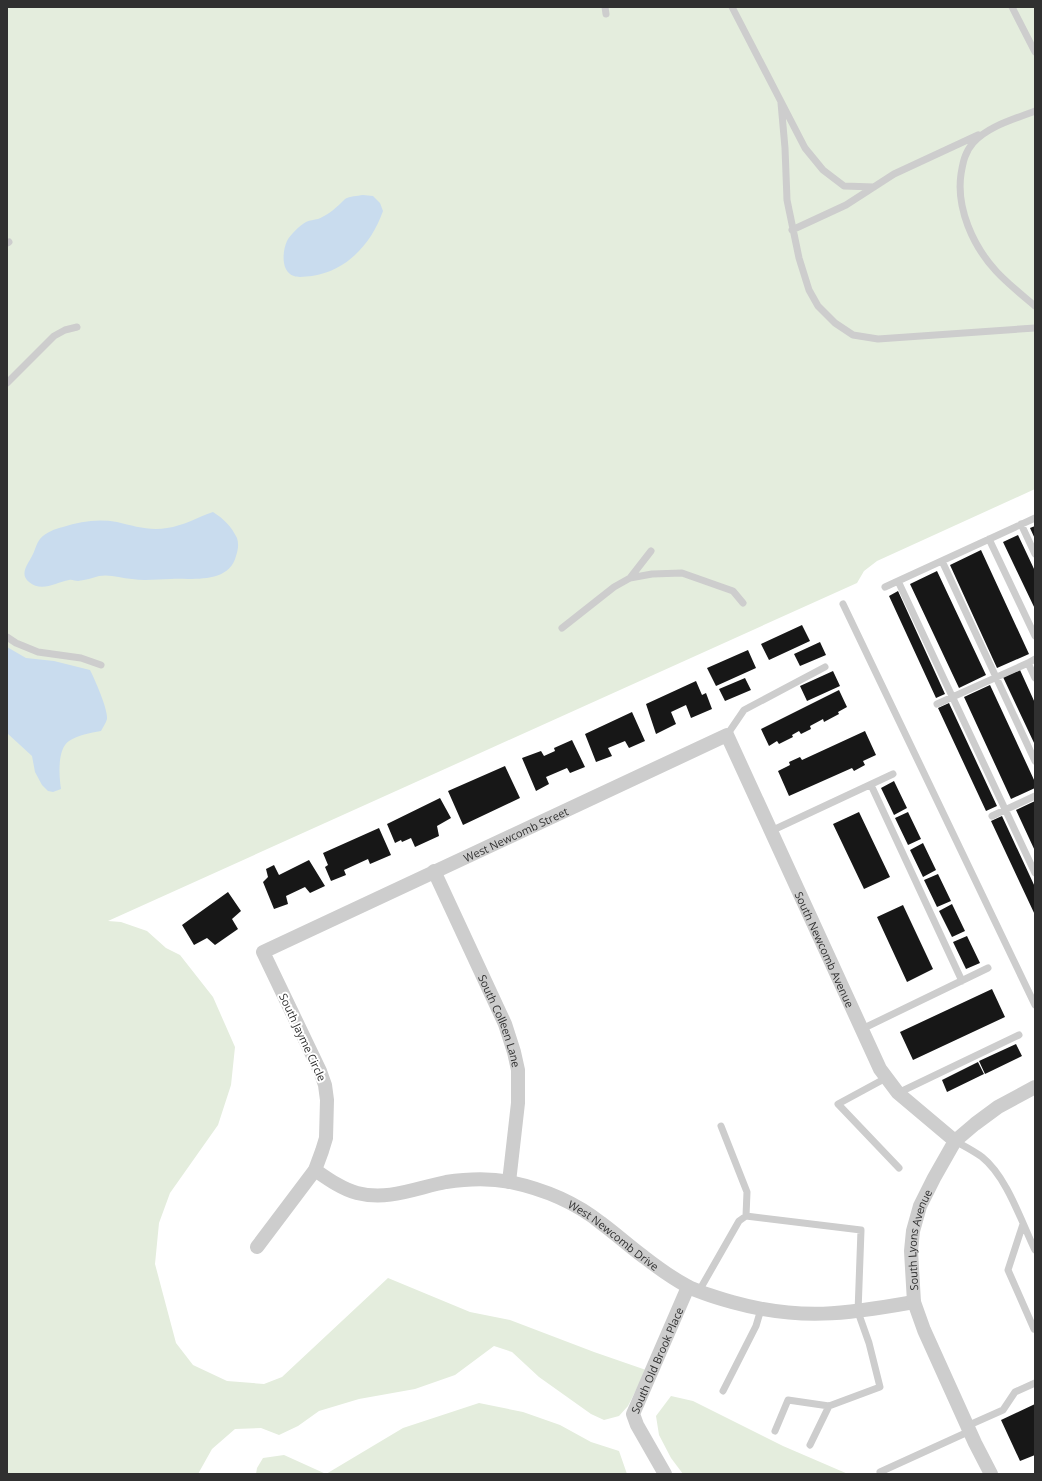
<svg xmlns="http://www.w3.org/2000/svg" width="1042" height="1481" font-family="'Open Sans',sans-serif">
	<style>
		.green { fill: #e4eddd }
		.water { fill: #c9dcee }
		.building { fill: #171717 }
		.lines { fill: none; stroke-linecap: round; stroke-linejoin: round }
		.lane { stroke: #cdcdcd; stroke-width: 7 }
		.street { stroke: #cdcdcd; stroke-width: 14 }
		.labels { text-anchor: middle; dominant-baseline: central; stroke-width: 4; stroke-linejoin: round; paint-order: stroke }
		.street-label { font-size: 11px; fill: #303030; stroke: #fff }
	</style>
	<rect width="100%" height="100%" fill="#fff"/>
	<!-- green -->
	<path class="green" d="M 7,7 L 1035,7 L 1035,489 L 877,561 L 864,571 L 857,583 L 108,921 L 121,922 L 147,931 L 166,948 L 180,955 L 213,997 L 235,1047 L 231,1085 L 218,1125 L 170,1193 L 159,1223 L 155,1264 L 176,1343 L 193,1365 L 227,1381 L 264,1384 L 282,1377 L 388,1278 L 470,1312 L 510,1320 L 594,1352 L 646,1370 L 628,1406 L 619,1416 L 604,1420 L 591,1414 L 539,1377 L 512,1352 L 494,1346 L 455,1375 L 415,1389 L 359,1399 L 319,1411 L 298,1426 L 279,1435 L 261,1428 L 235,1429 L 212,1449 L 198,1474 L 7,1474 Z
		M 671,1396 L 693,1401 L 783,1446 L 848,1474 L 683,1474 L 671,1458 L 659,1435 L 656,1416 Z
		M 479,1403 L 523,1412 L 560,1425 L 591,1442 L 619,1451 L 627,1474 L 256,1474 L 257,1468 L 263,1458 L 284,1455 L 326,1474 L 403,1428 Z"/>
	<!-- water -->
	<path class="water" d="M 363,195 L 373,196 L 380,203 L 383,211 C 372,243 347,271 312,276 C 307,276 299,278 294,276 C 281,272 282,252 287,241 C 290,235 300,225 306,222 C 310,220 314,220 318,219 C 326,216 335,209 341,203 C 342,202 344,200 345,199 C 350,196 357,196 363,195 Z
		M 213,512 C 224,519 231,526 237,538 C 239,544 238,550 236,556 C 229,584 192,578 171,579 C 158,579 145,581 132,579 C 121,578 110,574 99,576 C 92,578 86,580 78,581 C 75,581 72,579 69,580 C 56,582 42,593 29,582 C 19,574 28,564 32,556 C 35,551 36,544 40,539 C 46,532 55,529 63,527 C 81,521 99,519 117,522 C 134,526 149,531 167,528 C 183,526 198,517 213,512 Z
		M 7,647 L 26,658 L 54,661 L 90,670 C 95,680 108,709 107,719 C 106,723 103,727 101,731 C 90,733 78,735 69,741 C 57,749 59,776 61,789 L 53,792 L 48,791 L 42,785 L 35,772 L 32,756 L 7,733 Z"/>
	<!-- building -->
	<path class="building" d="M 1035,526 L 1035,539 L 1030,528 Z
		M 1018,535 L 1035,571 L 1035,609 L 1003,542 Z
		M 981,550 L 1029,654 L 997,668 L 950,565 Z
		M 937,571 L 986,675 L 959,688 L 910,584 Z
		M 898,591 L 945,694 L 936,698 L 889,596 Z
		M 802,625 L 810,641 L 769,660 L 761,644 Z
		M 820,642 L 826,655 L 800,666 L 794,654 Z
		M 748,650 L 756,668 L 716,686 L 707,668 Z
		M 1020,670 L 1035,703 L 1035,745 L 1003,677 Z
		M 833,671 L 840,686 L 807,701 L 800,686 Z
		M 745,678 L 751,690 L 725,701 L 719,689 Z
		M 696,681 L 702,695 L 706,693 L 712,709 L 691,718 L 686,705 L 671,712 L 676,724 L 656,734 L 646,704 Z
		M 990,685 L 1035,782 L 1035,788 L 1011,799 L 964,697 Z
		M 839,690 L 847,707 L 838,712 L 839,714 L 824,722 L 823,719 L 810,726 L 811,729 L 801,734 L 799,731 L 792,735 L 793,737 L 779,744 L 777,741 L 769,746 L 761,729 Z
		M 949,703 L 997,806 L 986,811 L 938,708 Z
		M 632,712 L 645,741 L 629,748 L 625,741 L 608,748 L 612,756 L 596,762 L 585,734 Z
		M 865,731 L 876,755 L 863,761 L 865,765 L 854,771 L 852,768 L 789,796 L 778,771 L 790,765 L 789,762 L 800,757 L 802,760 Z
		M 572,740 L 585,767 L 570,773 L 567,768 L 546,777 L 549,784 L 536,791 L 522,758 L 541,751 L 544,756 L 555,751 L 554,748 Z
		M 505,766 L 520,798 L 463,825 L 448,791 Z
		M 894,781 L 907,808 L 894,815 L 881,788 Z
		M 440,798 L 451,818 L 437,826 L 439,836 L 415,847 L 411,838 L 402,842 L 401,840 L 395,843 L 387,824 Z
		M 1035,801 L 1035,851 L 1016,810 Z
		M 859,812 L 890,877 L 864,889 L 833,824 Z
		M 908,812 L 921,839 L 908,845 L 895,818 Z
		M 1002,816 L 1035,887 L 1035,915 L 991,821 Z
		M 379,828 L 391,855 L 370,864 L 368,859 L 344,870 L 346,875 L 331,881 L 325,867 L 328,865 L 323,853 Z
		M 923,843 L 936,870 L 923,877 L 910,850 Z
		M 309,860 L 325,886 L 310,893 L 305,887 L 286,896 L 288,904 L 274,909 L 263,882 L 268,877 L 266,869 L 274,865 L 279,875 Z
		M 938,874 L 951,901 L 937,907 L 924,880 Z
		M 228,892 L 241,911 L 232,919 L 238,929 L 215,945 L 207,938 L 194,945 L 182,925 Z
		M 952,904 L 965,931 L 952,937 L 939,911 Z
		M 903,905 L 933,969 L 907,982 L 877,917 Z
		M 967,936 L 980,963 L 966,969 L 953,942 Z
		M 992,989 L 1005,1017 L 913,1060 L 900,1032 Z
		M 1016,1044 L 1022,1056 L 985,1074 L 979,1061 Z
		M 978,1062 L 984,1074 L 947,1092 L 942,1080 Z
		M 1035,1404 L 1035,1455 L 1020,1461 L 1001,1420 Z"/>
	<g class="lines">
		<!-- lane -->
		<path class="lane" d="M 605,7 L 606,14
			M 732,7 L 805,148 L 823,170 L 844,186 L 874,187
			M 1012,7 L 1035,52
			M 781,103 L 785,148 L 787,200 L 799,258 L 809,290 L 818,306 L 835,323 L 853,335 L 878,339 L 1035,328
			M 1035,111 C 1015,119 988,126 973,143 C 965,152 963,162 961,174 C 956,208 973,246 996,271 C 1008,284 1022,295 1035,306
			M 792,230 L 846,205 L 894,174 L 978,135
			M 7,243 L 9,242
			M 7,383 L 54,336 L 65,330 L 77,327
			M 1035,518 L 898,581 L 1035,873
			M 1021,524 L 1035,554
			M 989,539 L 1035,636
			M 942,561 L 1035,761
			M 630,578 L 651,551
			M 885,587 L 898,581
			M 843,604 L 1035,1005
			M 562,628 L 614,587 L 630,578 L 652,574 L 682,573 L 733,591 L 743,603
			M 7,637 L 16,643 L 38,652 L 81,658 L 101,665
			M 1035,659 L 1028,663 L 1035,678
			M 937,704 L 1028,663
			M 727,735 L 744,710 L 825,667
			M 871,785 L 962,981
			M 992,816 L 1035,796
			M 771,831 L 893,774
			M 862,1029 L 988,968
			M 886,1078 L 838,1104 L 899,1168
			M 898,1093 L 1019,1035
			M 721,1126 L 747,1192 L 746,1216
			M 955,1141 C 964,1146 974,1151 982,1157 C 1007,1177 1021,1221 1035,1250
			M 1023,1224 L 1008,1270 L 1034,1329 L 1035,1328
			M 699,1291 L 739,1221 L 746,1216 L 861,1230 L 858,1312 L 869,1343 L 880,1387 L 829,1406 L 788,1400 L 775,1431
			M 723,1391 L 756,1326 L 761,1309
			M 967,1426 L 1003,1410 L 1015,1392 L 1035,1383
			M 810,1445 L 829,1406
			M 880,1472 L 970,1431"/>
		<!-- street -->
		<g class="street">
			<path id="s1" d="M 434,871 L 505,1024 L 514,1052 L 518,1070 L 518,1103 L 509,1182"/>
			<path id="s2" d="M 315,1170 C 328,1179 342,1189 357,1193 C 388,1201 416,1188 446,1182 C 466,1179 490,1178 510,1182 C 543,1189 575,1202 601,1223 C 616,1234 629,1246 644,1257 C 657,1267 672,1278 687,1286 C 700,1293 718,1298 732,1302 C 800,1321 847,1314 914,1302"/>
			<path id="s3" d="M 257,1247 L 315,1170 L 322,1151 L 326,1138 L 327,1100 L 325,1085 L 320,1071 L 263,952 L 727,735 L 880,1069 L 898,1093 L 955,1141"/>
			<path id="s4" d="M 665,1474 L 637,1425 L 633,1414 L 688,1287"/>
			<path id="s5" d="M 991,1474 L 975,1443 L 924,1330 L 914,1302 L 911,1251 L 913,1231 L 920,1206 L 934,1178 L 955,1141 L 975,1124 L 998,1107 L 1035,1087"/>
		</g>
	</g>
	<g class="labels">
		<!-- street labels -->
		<g class="street-label">
			<text stroke="none"><textPath href="#s3" startOffset="609">West Newcomb Street</textPath></text>
			<text stroke="none"><textPath href="#s3" startOffset="1078">South Newcomb Avenue</textPath></text>
			<text stroke="none"><textPath href="#s1" startOffset="164">South Colleen Lane</textPath></text>
			<text transform="translate(303 1037) rotate(65)">South Jayme Circle</text>
			<text stroke="none"><textPath href="#s2" startOffset="321">West Newcomb Drive</textPath></text>
			<text stroke="none"><textPath href="#s5" startOffset="252">South Lyons Avenue</textPath></text>
			<text stroke="none"><textPath href="#s4" startOffset="127">South Old Brook Place</textPath></text>
		</g>
	</g>
	<!-- border -->
	<rect width="1042" height="1481" fill="none" stroke="#303030" stroke-width="16"/>
</svg>
